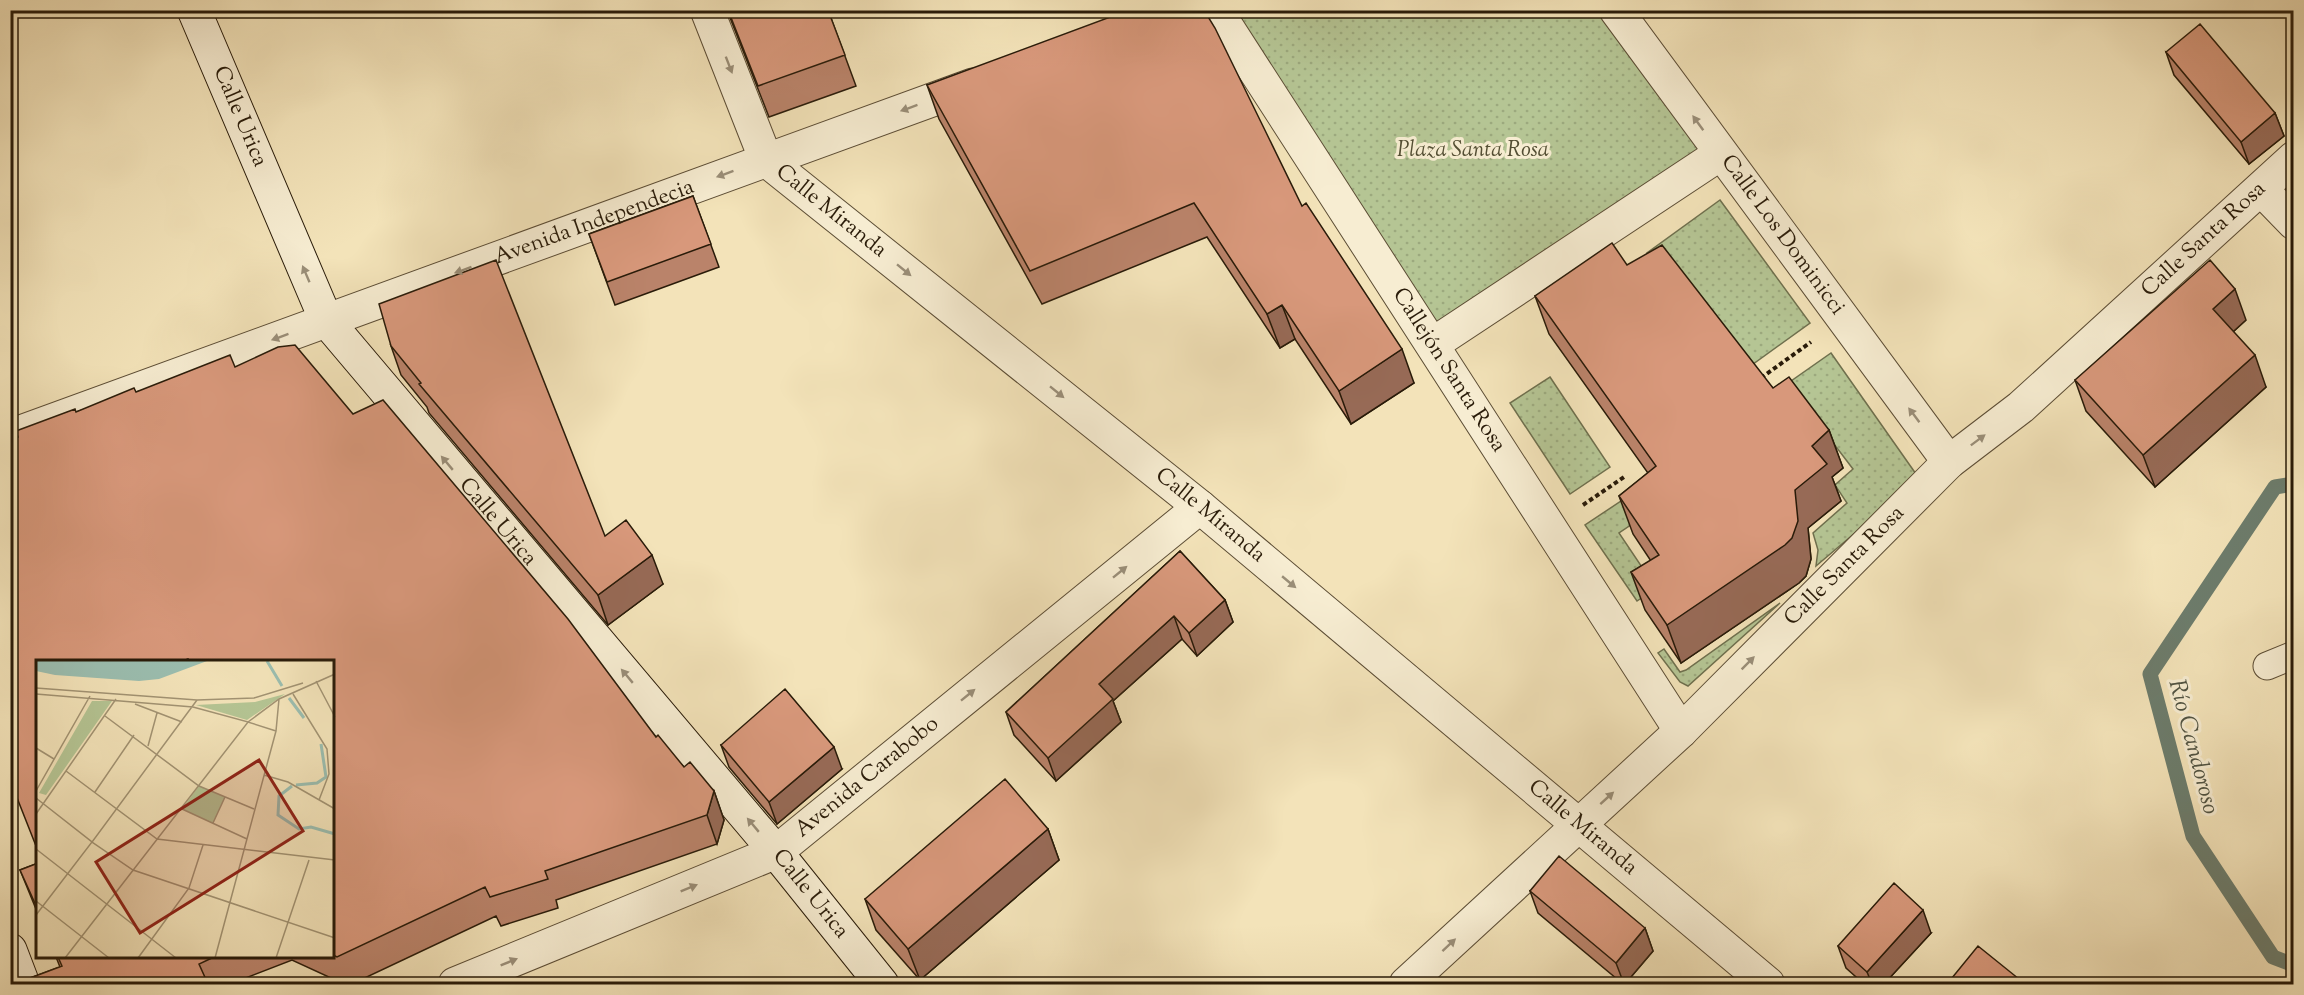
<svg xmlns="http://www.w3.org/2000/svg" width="2304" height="995" font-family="'Sorts Mill Goudy',serif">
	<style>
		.green { fill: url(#green-dots); stroke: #6f704e; stroke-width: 1.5 }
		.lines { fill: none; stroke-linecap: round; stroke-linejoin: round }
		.stream { stroke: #6d7d6d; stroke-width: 15 }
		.lane-casing { stroke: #5c4d35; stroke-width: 29 }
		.street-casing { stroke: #5c4d35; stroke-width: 35 }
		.secondary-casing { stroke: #291b09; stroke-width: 35 }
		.path { stroke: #291b09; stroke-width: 4; stroke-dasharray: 4.5 3; stroke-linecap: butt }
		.lane { stroke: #f7edd2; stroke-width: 27 }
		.street { stroke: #f7edd2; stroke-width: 33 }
		.secondary { stroke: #f7edd2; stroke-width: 33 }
		.wall { fill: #ba836a; stroke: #291b09; stroke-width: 1.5 }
		.shaded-wall { fill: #976a56; stroke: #291b09; stroke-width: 1.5 }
		.building { fill: #d8987b; stroke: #291b09; stroke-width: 1.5 }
		.oneway { fill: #9a8e78 }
		.labels { text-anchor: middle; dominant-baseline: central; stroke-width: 6; stroke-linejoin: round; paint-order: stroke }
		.street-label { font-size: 22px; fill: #291b09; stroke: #f7edd2 }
		.park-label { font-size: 22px; font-style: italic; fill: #534e33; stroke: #f7edd2 }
		.water-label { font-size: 24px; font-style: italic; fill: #515443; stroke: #f7edd2 }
		.inset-river { fill: none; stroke: #9bbeb0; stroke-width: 3 }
		.inset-road { fill: none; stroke: #a29373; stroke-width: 1.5 }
		.view { fill: #8f2418; fill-opacity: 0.15; stroke: #8f2418; stroke-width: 3 }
		.inset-edge { fill: none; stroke: #291b09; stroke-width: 3 }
	</style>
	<defs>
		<pattern id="green-dots" width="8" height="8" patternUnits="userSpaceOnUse" patternTransform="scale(1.5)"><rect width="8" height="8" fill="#b5c594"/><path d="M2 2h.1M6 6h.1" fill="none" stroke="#9ca97e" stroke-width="1.8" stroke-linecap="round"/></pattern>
	</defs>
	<rect width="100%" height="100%" fill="#f3e3b9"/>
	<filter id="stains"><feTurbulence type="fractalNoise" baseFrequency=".00333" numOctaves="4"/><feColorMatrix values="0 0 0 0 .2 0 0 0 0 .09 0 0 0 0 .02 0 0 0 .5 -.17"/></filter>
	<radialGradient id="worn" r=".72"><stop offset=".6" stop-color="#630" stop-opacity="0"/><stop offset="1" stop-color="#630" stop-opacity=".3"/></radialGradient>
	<!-- green -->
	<path class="green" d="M 1216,11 L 1616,11 L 1720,154 L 1433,344 Z
		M 1720,200 L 1810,323 L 1749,367 L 1665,276 L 1647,253 Z
		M 1831,353 L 1916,474 L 1914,483 L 1816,566 L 1818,550 L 1813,533 L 1847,503 L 1835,485 L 1853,469 L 1805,406 L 1774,393 Z
		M 1550,377 L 1610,467 L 1570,494 L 1510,403 Z
		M 1636,491 L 1650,512 L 1619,533 L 1656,588 L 1637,601 L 1585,525 Z
		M 1780,603 L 1688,686 L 1680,682 L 1658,653 L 1664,649 L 1680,672 L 1686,670 Z"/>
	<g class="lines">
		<!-- stream -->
		<path class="stream" d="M 2294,484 L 2275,487 L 2150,674 L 2193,836 L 2273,957 L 2294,965"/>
		<!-- lane casing -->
		<g class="lane-casing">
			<path id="lane" d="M 2267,666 L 2294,655"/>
		</g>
		<!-- street casing -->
		<g class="street-casing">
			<g id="street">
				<path id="s1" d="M 707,10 L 766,160 L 1200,507 L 1768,984"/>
				<path id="s2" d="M 1216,10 L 1681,731"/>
				<path id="s3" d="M 1616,10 L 1949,462"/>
				<path d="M 2261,189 L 2294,223"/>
				<path d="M 1433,344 L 1720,154"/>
				<path id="s4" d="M 10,436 L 973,85"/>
				<path id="s5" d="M 455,984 L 776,852 L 1200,507"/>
				<path id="s6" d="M 1406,984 L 1681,731 L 1949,462 L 2021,407 L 2294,158"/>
			</g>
		</g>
		<!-- secondary casing -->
		<g class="secondary-casing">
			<g id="secondary">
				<path id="s7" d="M 194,10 L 326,320 L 776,852 L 882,984"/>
				<path d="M 10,950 L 23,984"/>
			</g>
		</g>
		<!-- path -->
		<path class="path" d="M 1761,378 L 1811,342
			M 1583,505 L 1624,477"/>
		<!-- lane -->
		<use href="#lane" class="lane"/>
		<!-- street -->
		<use href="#street" class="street"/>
		<!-- secondary -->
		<use href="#secondary" class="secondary"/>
	</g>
	<!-- wall -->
	<path class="wall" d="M 109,10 L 119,10 L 110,14 Z
		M 727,10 L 828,10 L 856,86 L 769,117 Z
		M 2166,52 L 2275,113 L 2284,136 L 2249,164 L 2174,75 Z
		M 927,85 L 1302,206 L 1414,383 L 1351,424 L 1295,339 L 1280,348 L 1207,237 L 1042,304 L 939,119 Z
		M 693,196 L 719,267 L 615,305 L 589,234 Z
		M 1627,265 L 1773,388 L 1829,430 L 1843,468 L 1832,477 L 1841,501 L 1808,528 L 1811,559 L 1806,576 L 1799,583 L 1681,663 L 1645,610 L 1631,572 L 1651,561 L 1633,534 L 1619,496 L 1648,473 L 1549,334 L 1535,296 Z
		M 2246,320 L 2233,332 L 2266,387 L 2155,487 L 2086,411 L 2075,380 Z
		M 391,346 L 605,536 L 663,584 L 608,625 L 429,413 L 427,407 L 401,375 Z
		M 235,367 L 353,414 L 684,767 L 714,791 L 724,820 L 717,844 L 556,900 L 558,908 L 501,926 L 496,916 L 352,984 L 344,984 L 292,960 L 230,984 L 14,984 L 60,967 L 56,957 L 333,957 L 333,662 L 38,662 L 76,412 L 136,392 Z
		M 1180,551 L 1225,600 L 1233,622 L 1197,656 L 1182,639 L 1113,701 L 1121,722 L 1056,781 L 1014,735 L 1006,712 Z
		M 721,745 L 842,769 L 777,824 L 729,767 Z
		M 1048,829 L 1059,860 L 920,980 L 876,930 L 865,899 Z
		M 38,863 L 38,914 L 20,870 Z
		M 1530,891 L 1645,928 L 1653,951 L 1625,984 L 1623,984 L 1538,913 Z
		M 1931,933 L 1884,984 L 1864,984 L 1846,968 L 1838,946 Z"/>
	<!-- shaded-wall -->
	<path class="shaded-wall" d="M 2275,113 L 2284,136 L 2249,164 L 2241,142 Z
		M 2235,289 L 2246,320 L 2224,340 L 2213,309 Z
		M 1282,305 L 1295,339 L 1280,348 L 1267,314 Z
		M 1402,349 L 1414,383 L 1351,424 L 1339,391 Z
		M 2255,355 L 2266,387 L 2155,487 L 2143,455 Z
		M 1829,430 L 1843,468 L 1832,477 L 1841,501 L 1808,528 L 1811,559 L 1806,576 L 1799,583 L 1681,663 L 1667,625 L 1795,490 L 1812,446 Z
		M 652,555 L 663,584 L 608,625 L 598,595 Z
		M 1225,600 L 1233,622 L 1197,656 L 1189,633 Z
		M 1174,616 L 1182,639 L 1113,701 L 1121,722 L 1056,781 L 1048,758 L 1099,684 Z
		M 834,747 L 842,769 L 777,824 L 769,802 Z
		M 714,791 L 724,820 L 717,844 L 707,815 Z
		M 1048,829 L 1059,860 L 920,980 L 908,949 Z
		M 1923,910 L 1931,933 L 1884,984 L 1872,984 L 1867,972 Z
		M 1645,928 L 1653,951 L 1625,984 L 1624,984 L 1616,963 Z
		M 2019,979 L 2022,984 L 2015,984 Z"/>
	<!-- building -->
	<path class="building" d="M 728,10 L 828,10 L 845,55 L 758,86 Z
		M 1129,10 L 1204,10 L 1215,28 L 1302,206 L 1306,203 L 1402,349 L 1339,391 L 1282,305 L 1267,314 L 1194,203 L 1030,271 L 927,85 Z
		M 2200,24 L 2275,113 L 2241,142 L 2166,52 Z
		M 693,196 L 711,244 L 607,282 L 589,234 Z
		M 1612,243 L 1627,265 L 1662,245 L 1773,388 L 1789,377 L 1829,430 L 1812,446 L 1827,464 L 1795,490 L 1798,521 L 1792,538 L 1785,545 L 1667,625 L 1631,572 L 1659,555 L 1619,496 L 1656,466 L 1535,296 Z
		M 496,260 L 605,536 L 626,520 L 652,555 L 598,595 L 419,384 L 421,383 L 391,346 L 379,304 Z
		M 2210,260 L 2235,289 L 2213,309 L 2255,355 L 2143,455 L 2075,380 Z
		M 295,345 L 353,414 L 383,400 L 568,619 L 656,737 L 658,735 L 684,767 L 690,762 L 714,791 L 707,815 L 545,871 L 548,879 L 490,897 L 485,887 L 337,957 L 333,955 L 333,662 L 190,662 L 188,659 L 180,662 L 38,662 L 38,851 L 10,780 L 10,440 L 18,437 L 16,431 L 75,409 L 76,412 L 134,388 L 136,392 L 230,355 L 235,367 L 278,347 Z
		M 1180,551 L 1225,600 L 1189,633 L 1174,616 L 1099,684 L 1113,699 L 1048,758 L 1006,712 Z
		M 785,689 L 834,747 L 769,802 L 721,745 Z
		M 1005,779 L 1048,829 L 908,949 L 865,899 Z
		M 1559,856 L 1645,928 L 1616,963 L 1530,891 Z
		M 38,863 L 38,910 L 20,870 Z
		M 1894,883 L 1923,910 L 1867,972 L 1838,946 Z
		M 1978,946 L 2019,979 L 2015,984 L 1947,984 Z
		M 58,957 L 214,957 L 199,964 L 208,984 L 14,984 L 62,966 Z"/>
	<!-- one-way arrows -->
	<defs><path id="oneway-solid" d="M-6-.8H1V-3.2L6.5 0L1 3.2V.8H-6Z" transform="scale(1.5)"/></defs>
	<g class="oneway">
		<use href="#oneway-solid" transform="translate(729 65) rotate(69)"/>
		<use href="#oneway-solid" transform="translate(909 108) rotate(160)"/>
		<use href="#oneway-solid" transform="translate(1698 123) rotate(-126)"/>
		<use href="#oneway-solid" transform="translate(725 174) rotate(160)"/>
		<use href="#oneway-solid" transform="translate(463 270) rotate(160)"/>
		<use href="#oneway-solid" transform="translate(904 270) rotate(39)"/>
		<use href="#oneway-solid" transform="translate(306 274) rotate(-113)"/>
		<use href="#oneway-solid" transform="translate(280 337) rotate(160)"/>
		<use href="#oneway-solid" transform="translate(1057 392) rotate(39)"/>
		<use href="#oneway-solid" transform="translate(1914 415) rotate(-127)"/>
		<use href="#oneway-solid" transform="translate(1978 440) rotate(-37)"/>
		<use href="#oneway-solid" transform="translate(447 463) rotate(-130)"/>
		<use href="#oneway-solid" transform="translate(1120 572) rotate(-39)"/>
		<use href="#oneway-solid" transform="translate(1289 582) rotate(40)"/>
		<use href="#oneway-solid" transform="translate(1748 663) rotate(-45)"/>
		<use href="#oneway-solid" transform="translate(627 676) rotate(-130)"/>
		<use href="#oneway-solid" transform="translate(968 695) rotate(-39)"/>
		<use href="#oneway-solid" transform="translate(1607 798) rotate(-42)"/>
		<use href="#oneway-solid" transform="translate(753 825) rotate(-130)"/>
		<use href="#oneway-solid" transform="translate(689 888) rotate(-22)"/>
		<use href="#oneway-solid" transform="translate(1449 945) rotate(-43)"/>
		<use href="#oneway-solid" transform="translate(509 962) rotate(-22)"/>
	</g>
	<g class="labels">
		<!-- street labels -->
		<g class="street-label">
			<text stroke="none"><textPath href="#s7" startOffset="116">Calle Urica</textPath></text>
			<text stroke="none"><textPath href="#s1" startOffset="244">Calle Miranda</textPath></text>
			<text stroke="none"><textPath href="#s4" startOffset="622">Avenida Independecia</textPath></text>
			<text stroke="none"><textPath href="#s3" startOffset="280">Calle Los Dominicci</textPath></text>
			<text stroke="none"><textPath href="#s6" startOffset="1092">Calle Santa Rosa</textPath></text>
			<text stroke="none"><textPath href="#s2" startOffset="429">Callejón Santa Rosa</textPath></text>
			<text stroke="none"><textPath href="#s1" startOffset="730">Calle Miranda</textPath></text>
			<text stroke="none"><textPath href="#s7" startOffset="602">Calle Urica</textPath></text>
			<text stroke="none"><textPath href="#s6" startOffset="606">Calle Santa Rosa</textPath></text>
			<text stroke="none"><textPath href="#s5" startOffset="465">Avenida Carabobo</textPath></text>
			<text stroke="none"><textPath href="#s1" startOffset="1216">Calle Miranda</textPath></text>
			<text stroke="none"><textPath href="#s7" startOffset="1088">Calle Urica</textPath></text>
		</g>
		<!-- park labels -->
		<g class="park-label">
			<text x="1473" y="151">Plaza Santa Rosa</text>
		</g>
		<!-- water labels -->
		<g class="water-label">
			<text transform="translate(2193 747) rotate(75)">Río Candoroso</text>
		</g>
	</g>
	<!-- overview -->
	<g transform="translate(36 660)">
		<rect width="298" height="298" fill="#f3e3b9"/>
		<path d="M 249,34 L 211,60 L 160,45 L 219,42 ZM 56,41 L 76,41 L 10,135 L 3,133 ZM 163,126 L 189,137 L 177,163 L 146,149 Z" fill="#b5c594"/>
		<path d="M 0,1 L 171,1 L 123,19 L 103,21 L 19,15 L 0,11 Z" fill="#9bbeb0"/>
		<path class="inset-river" d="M 231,1 L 246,26M 253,38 L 268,58M 260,125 L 281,123 L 290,117 L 285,84M 256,126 L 243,136 L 242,155 L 263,169 L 275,167 L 299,174"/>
		<path class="inset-road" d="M 280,21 L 299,57M 0,28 L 161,40 L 218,38 L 267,23M 0,34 L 157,47 L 212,62 L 243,39 L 299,14M 257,34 L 291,89 L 293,114 L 283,140M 161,40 L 56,182 L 97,210 L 299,278M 99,44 L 146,62M 69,56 L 163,126 L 218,149M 112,86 L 121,53M 0,88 L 18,99M 30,111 L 121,179 L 299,200M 228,115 L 252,122 L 299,149M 0,131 L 54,36M 59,132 L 98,75M 0,138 L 56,182 L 0,255M 146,149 L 211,179M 0,154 L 80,39M 177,163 L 189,137M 0,189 L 140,298M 0,241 L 73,298M 29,298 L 212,62 L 240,71M 102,298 L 153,228 L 167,185M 179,298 L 240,71 L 243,39M 240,298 L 273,200"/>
		<path class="view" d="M 223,100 L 267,171 L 104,273 L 60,202 Z"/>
		<rect width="298" height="298" class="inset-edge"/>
	</g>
	<!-- margin -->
	<rect width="2304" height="995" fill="none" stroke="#f3e3b9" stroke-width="36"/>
	<rect x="12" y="12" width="2280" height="971" fill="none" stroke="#291b09" stroke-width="3"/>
	<rect x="18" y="18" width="2268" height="959" fill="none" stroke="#291b09" stroke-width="1.5"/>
	<rect width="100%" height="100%" filter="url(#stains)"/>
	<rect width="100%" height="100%" fill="url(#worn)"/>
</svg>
